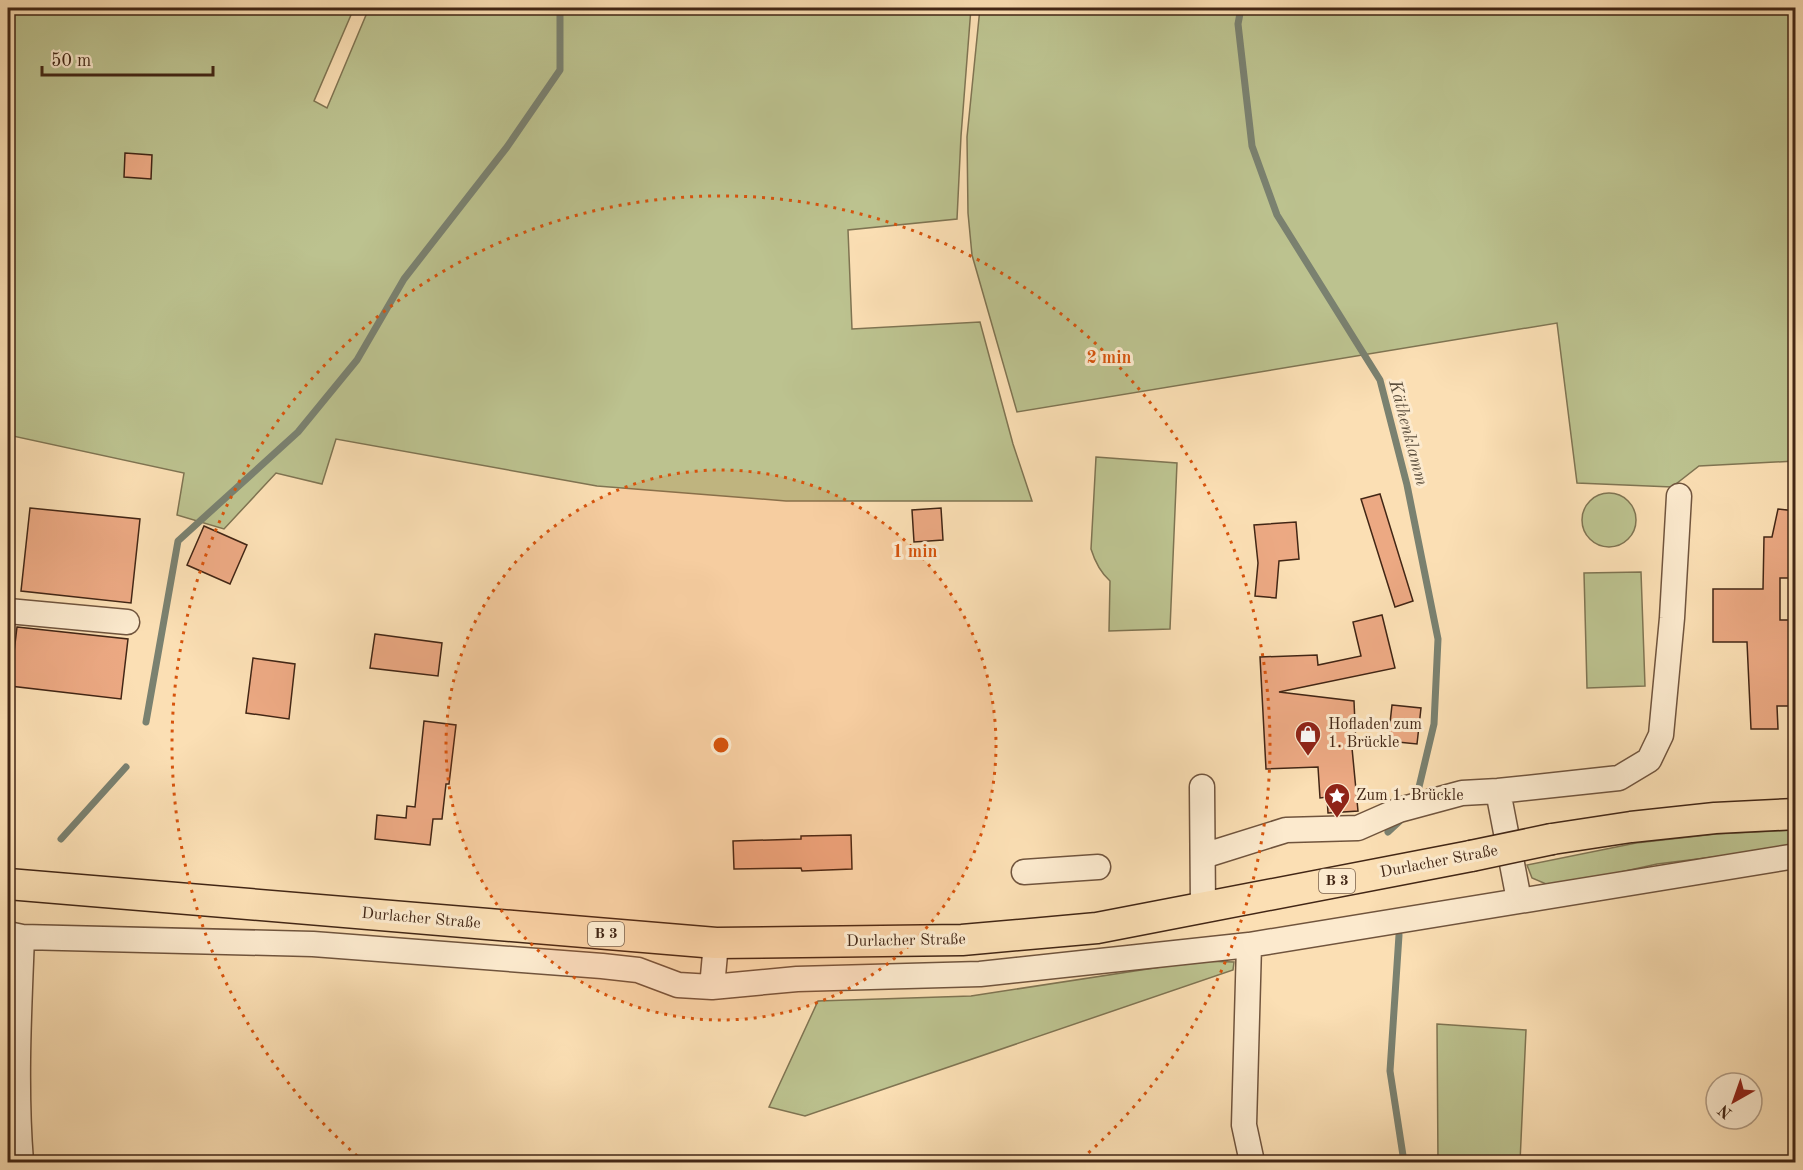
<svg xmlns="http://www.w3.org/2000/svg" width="1803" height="1170" font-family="'Old Standard TT',serif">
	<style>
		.green { fill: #bcc28f; stroke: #7f7452; stroke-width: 1.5 }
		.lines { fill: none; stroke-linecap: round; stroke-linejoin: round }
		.stream { stroke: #7a8170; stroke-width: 7 }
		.building { fill: #eca983; stroke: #422615; stroke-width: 1.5 }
		.minor-casing { stroke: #70543d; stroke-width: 27 }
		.major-casing { stroke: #422615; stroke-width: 33 }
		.minor { stroke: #fceace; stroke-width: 24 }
		.major { stroke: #fbdfb4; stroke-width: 30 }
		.major-bridge-casing { stroke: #422615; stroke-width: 33; stroke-linecap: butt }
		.major-bridge { stroke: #fbdfb4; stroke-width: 30 }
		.ring { fill: none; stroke: #d7540d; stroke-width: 3; stroke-dasharray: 3 6 }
		.labels { text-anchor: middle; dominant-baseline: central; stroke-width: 6; stroke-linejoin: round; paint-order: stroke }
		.shield { fill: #fceace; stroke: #7a614c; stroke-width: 1.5 }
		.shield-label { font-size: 15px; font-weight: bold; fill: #422615 }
		.poi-label { font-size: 16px; fill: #422615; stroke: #fceace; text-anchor: start }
		.street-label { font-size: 16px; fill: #422615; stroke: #fceace }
		.water-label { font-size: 18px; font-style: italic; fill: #594c3b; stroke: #fceace }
		.centre { fill: #d7540d; stroke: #fceace; stroke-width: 3 }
		.ring-label { font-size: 18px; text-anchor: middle; font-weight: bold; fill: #d7540d; stroke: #fceace; stroke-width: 6; stroke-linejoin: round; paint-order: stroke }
	</style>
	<rect width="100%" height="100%" fill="#fbdfb4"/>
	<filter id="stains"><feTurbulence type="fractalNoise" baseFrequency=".00333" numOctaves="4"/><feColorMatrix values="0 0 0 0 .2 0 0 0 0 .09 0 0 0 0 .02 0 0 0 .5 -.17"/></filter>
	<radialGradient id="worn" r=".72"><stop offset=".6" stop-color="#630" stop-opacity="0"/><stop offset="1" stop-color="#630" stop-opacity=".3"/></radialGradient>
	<!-- green -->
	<path class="green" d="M 8,8 L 354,8 L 314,101 L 327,108 L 369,8 L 971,8 L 961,136 L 957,219 L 848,230 L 852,329 L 980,322 L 1013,444 L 1032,501 L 786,501 L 597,486 L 336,439 L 322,484 L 276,473 L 224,529 L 177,515 L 184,473 L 8,435 L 8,301 L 10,282 L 8,281 Z
		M 980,8 L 1795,8 L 1795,461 L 1699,466 L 1672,487 L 1577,483 L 1557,323 L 1017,412 L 972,255 L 968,213 L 967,137 Z
		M 1096,457 L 1177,463 L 1170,629 L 1109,631 L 1110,581 C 1100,572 1095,562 1091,549 Z
		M1582 520a27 27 0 1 1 54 0a27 27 0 1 1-54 0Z
		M 1641,572 L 1645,686 L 1587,688 L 1584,573 Z
		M 1795,830 L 1795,847 L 1657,864 L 1553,887 L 1532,878 L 1527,865 L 1636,843 L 1716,834 Z
		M 1200,961 L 1234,962 L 1233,970 L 805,1116 L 769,1107 L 818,1001 L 971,996 Z
		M 1437,1024 L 1526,1030 L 1520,1162 L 1438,1162 Z"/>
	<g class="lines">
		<!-- stream -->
		<path class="stream" d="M 1241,8 L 1238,24 L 1252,146 L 1277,215 L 1380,380 L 1407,485 L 1438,639 L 1434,724 L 1419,787
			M 146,722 L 178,541 L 298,432 L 357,360 L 404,279 L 507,147 L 560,70 L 560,8
			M 1388,832 L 1402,819
			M 61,839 L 126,767
			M 1399,935 L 1390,1071 L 1404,1162
			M 8,982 L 8,948"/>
	</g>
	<!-- building -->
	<path class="building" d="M 125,153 L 152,155 L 151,179 L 124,177 Z
		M 1380,494 L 1413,601 L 1395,607 L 1361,499 Z
		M 30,508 L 140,519 L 131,603 L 21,591 Z
		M 941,508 L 943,540 L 914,542 L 912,510 Z
		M 1778,509 L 1796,511 L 1796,578 L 1780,578 L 1780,620 L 1796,620 L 1796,706 L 1777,706 L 1778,729 L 1751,729 L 1747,642 L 1713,642 L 1713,589 L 1763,589 L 1764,537 L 1772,537 Z
		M 1296,522 L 1299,559 L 1279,561 L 1276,598 L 1255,596 L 1258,563 L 1254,525 Z
		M 204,526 L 247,545 L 230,584 L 187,565 Z
		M 1382,615 L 1395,668 L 1279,692 L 1354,701 L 1356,748 L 1352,748 L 1358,811 L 1328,813 L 1327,797 L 1320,798 L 1318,767 L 1266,769 L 1260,657 L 1317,655 L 1318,665 L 1361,656 L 1353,622 Z
		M 17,627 L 128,639 L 121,699 L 10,686 Z
		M 375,634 L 442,643 L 438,676 L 370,668 Z
		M 253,658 L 295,664 L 289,719 L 246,713 Z
		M 1392,705 L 1421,708 L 1417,744 L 1388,741 Z
		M 424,721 L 456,725 L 449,784 L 446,784 L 442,819 L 433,819 L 430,845 L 375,839 L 377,815 L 406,818 L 407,806 L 415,807 Z
		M 851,835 L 852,869 L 802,871 L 801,868 L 734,869 L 733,841 L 801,839 L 801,836 Z"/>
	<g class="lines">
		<!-- minor casing -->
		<g class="minor-casing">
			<path id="minor" d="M 8,611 L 127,622
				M 1202,787 L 1203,907
				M 1498,791 L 1519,900
				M 1203,856 L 1286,830 L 1358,828 L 1399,810 L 1462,793 L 1498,791 L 1619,778 L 1649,760 L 1661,735 L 1672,618 L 1679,496
				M 1024,872 L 1098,867
				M 8,934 L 22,937 L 313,944 L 602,966 L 638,970 L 678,985 L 712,987 L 797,979 L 980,974 L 1249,945 L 1796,856
				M 1249,945 L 1244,1125 L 1252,1162
				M 712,987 L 716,943
				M 21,1162 C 15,1087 19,1012 22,937"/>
		</g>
		<!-- major casing -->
		<g class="major-casing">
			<path id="major" d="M 1552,839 L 1631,827 L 1715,818 L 1796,814
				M 8,884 L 716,943 L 962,940 L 1097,928 L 1471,856"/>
		</g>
		<!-- minor -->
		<use href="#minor" class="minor"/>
		<!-- major -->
		<use href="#major" class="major"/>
		<!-- major-bridge casing -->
		<g class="major-bridge-casing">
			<path id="major-bridge" d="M 1471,856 L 1552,839"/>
		</g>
		<!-- major-bridge -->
		<use href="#major-bridge" class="major-bridge"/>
	</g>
	<!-- distance rings -->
	<circle cx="721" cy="745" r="275" fill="#d7540d" fill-opacity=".12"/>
	<g class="ring">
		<circle cx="721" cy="745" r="275"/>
		<path d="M364 1162A549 549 0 1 1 1078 1162"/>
	</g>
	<!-- icons -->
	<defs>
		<g id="shop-pin" transform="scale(1.35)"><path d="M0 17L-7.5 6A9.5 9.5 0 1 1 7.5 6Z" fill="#8f2418" stroke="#fceace"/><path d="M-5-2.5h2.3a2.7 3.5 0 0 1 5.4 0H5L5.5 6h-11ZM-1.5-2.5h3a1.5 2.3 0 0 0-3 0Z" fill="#fff"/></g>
		<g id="sight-pin" transform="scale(1.35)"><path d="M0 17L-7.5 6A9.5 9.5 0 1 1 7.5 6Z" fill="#8f2418" stroke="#fceace"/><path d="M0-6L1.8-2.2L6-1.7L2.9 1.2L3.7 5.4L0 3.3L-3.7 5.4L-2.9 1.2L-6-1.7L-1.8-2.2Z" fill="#fff"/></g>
	</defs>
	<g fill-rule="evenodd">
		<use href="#shop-pin" x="1308" y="734"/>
		<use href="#sight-pin" x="1337" y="796"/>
	</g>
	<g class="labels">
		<!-- shield labels -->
		<g class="shield">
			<rect x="1319" y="869" width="36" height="24" rx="4.5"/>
			<rect x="588" y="922" width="36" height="24" rx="4.5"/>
		</g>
		<g class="shield-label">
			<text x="1337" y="881">B 3</text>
			<text x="606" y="934">B 3</text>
		</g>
		<!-- poi labels -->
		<g class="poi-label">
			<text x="1328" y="725">Hofladen zum<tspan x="1328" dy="18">1. Brückle</tspan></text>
			<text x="1356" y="796">Zum 1. Brückle</text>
		</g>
		<!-- street labels -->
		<g class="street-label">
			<text transform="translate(1439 862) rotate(-11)">Durlacher Straße</text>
			<text transform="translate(421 919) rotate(5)">Durlacher Straße</text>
			<text transform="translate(906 941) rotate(-1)">Durlacher Straße</text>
		</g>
		<!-- water labels -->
		<g class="water-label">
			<text transform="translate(1408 433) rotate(75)">Käthenklamm</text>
		</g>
	</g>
	<circle cx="721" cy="745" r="9" class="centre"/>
	<g class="ring-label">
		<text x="1109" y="363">2 min</text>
		<text x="915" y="557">1 min</text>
	</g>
	<!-- margin -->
	<rect width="1803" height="1170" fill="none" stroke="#fbdfb4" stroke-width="30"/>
	<rect x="9" y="9" width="1785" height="1152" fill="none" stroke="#422615" stroke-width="3"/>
	<rect x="15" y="15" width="1773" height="1140" fill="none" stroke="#422615" stroke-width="1.5"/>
	<!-- north arrow -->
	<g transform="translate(1734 1101) rotate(220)"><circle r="28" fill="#fceace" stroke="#b29c84" stroke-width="1.5"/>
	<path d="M0-4.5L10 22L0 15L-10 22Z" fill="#8f2418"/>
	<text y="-9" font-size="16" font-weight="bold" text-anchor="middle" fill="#422615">N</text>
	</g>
	<!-- scale -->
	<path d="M42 66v9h171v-9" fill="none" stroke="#422615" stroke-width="3"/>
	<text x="51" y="66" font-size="18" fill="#422615" stroke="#fceace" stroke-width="4.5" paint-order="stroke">50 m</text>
	<rect width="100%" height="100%" filter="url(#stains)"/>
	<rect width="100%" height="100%" fill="url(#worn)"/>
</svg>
